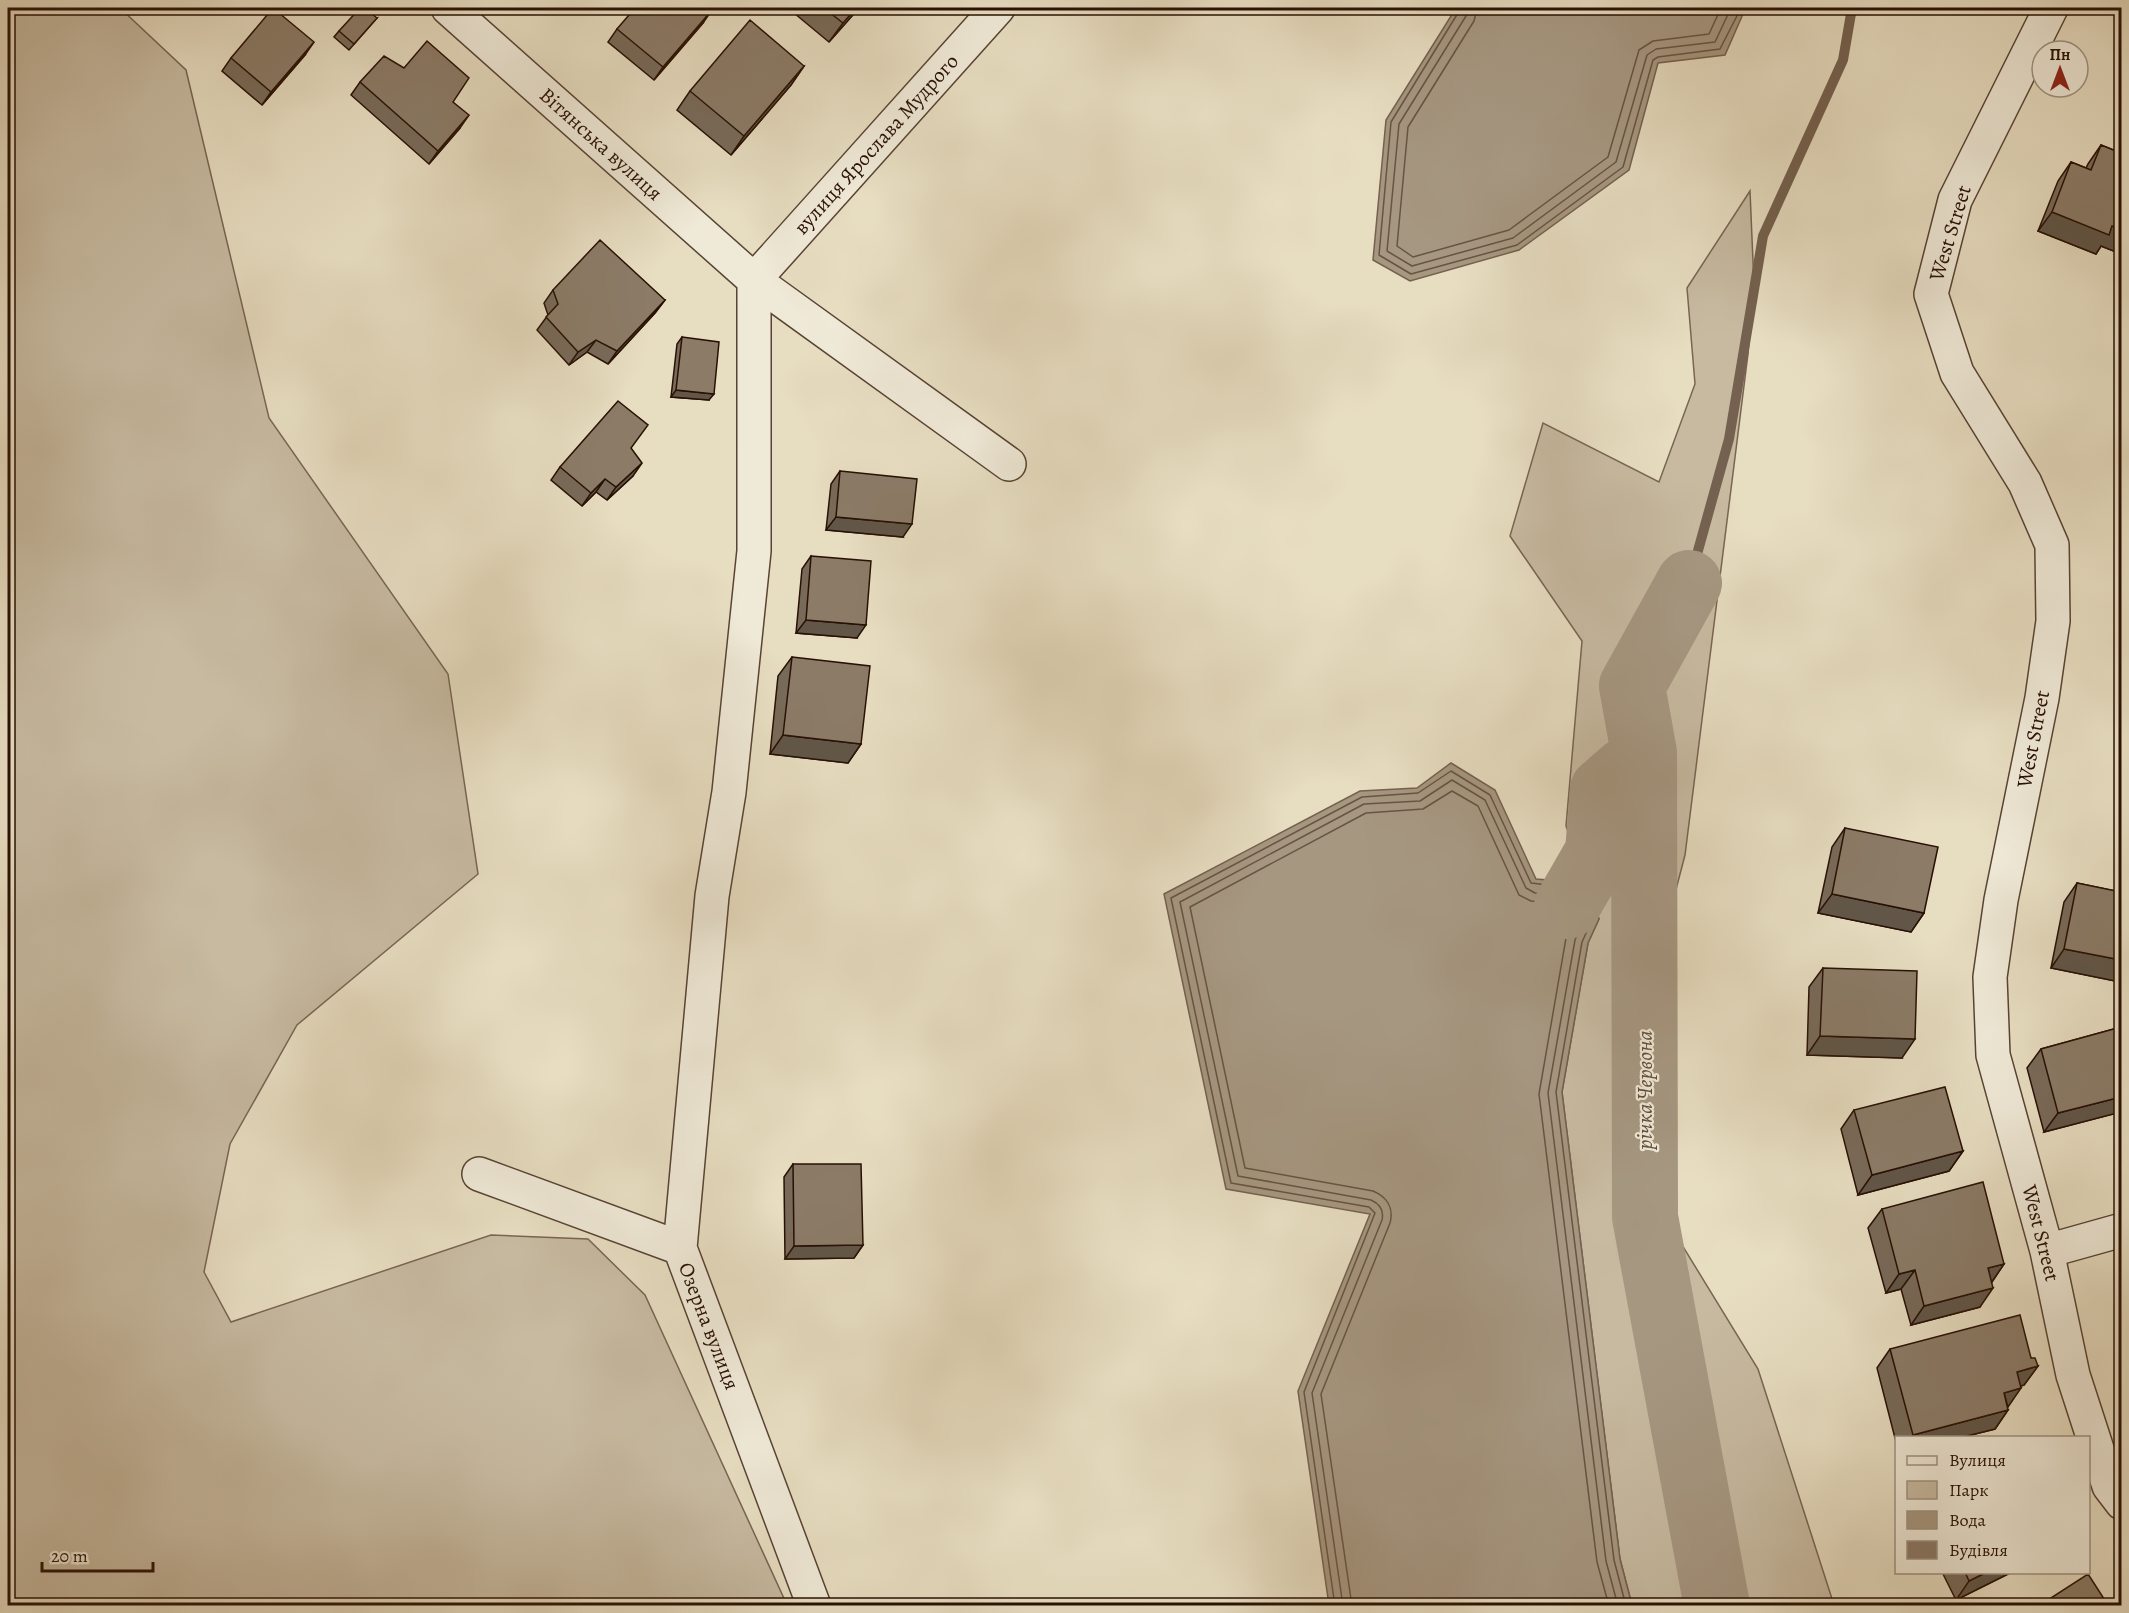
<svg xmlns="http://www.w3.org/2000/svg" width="2129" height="1613" font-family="Alegreya,serif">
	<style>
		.green { fill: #c7baa1; stroke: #786553; stroke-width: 1.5 }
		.water { fill: #a69781; stroke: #74614f; stroke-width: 1.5 }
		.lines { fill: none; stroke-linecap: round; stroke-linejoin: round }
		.shore { stroke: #675443; stroke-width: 1.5 }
		.stream { stroke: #74614f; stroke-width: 10 }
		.river { stroke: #a69781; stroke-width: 66 }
		.minor-casing { stroke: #584334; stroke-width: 36 }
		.minor { stroke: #efe9d7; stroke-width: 33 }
		.wall { fill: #786a59; stroke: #281005; stroke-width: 1.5 }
		.shaded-wall { fill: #615648; stroke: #281005; stroke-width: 1.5 }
		.building { fill: #8b7b67; stroke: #281005; stroke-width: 1.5 }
		.labels { text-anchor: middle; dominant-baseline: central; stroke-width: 4.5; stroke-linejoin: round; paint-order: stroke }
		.street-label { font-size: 21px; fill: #281005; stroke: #efe9d7 }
		.water-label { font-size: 22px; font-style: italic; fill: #614d3d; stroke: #efe9d7 }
	</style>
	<rect width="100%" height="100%" fill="#e7ddc1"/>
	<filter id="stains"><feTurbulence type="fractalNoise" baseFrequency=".00333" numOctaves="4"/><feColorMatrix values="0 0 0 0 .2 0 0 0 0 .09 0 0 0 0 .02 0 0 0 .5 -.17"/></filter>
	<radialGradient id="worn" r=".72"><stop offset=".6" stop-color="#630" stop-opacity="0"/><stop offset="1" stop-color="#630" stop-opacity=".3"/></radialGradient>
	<!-- green -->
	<path class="green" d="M 8,8 L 120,8 L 186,70 L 269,418 L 448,674 L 478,874 L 297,1025 L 230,1144 L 204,1272 L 231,1322 L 491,1235 L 588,1239 L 645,1295 L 787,1605 L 8,1605 Z
		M 1750,191 L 1754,285 L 1748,354 L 1685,855 L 1635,1046 L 1663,1214 L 1758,1369 L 1834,1605 L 1632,1605 L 1620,1559 L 1562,1092 L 1588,943 L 1599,919 L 1566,826 L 1582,641 L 1510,536 L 1543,423 L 1659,482 L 1695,384 L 1687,288 Z"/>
	<!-- water -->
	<path class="water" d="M 1456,8 L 1751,8 L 1743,14 L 1725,55 L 1658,63 L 1629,170 L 1519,250 L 1410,281 L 1373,260 L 1386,120 Z
		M 1451,763 L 1495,790 L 1536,879 L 1586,883 L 1599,919 L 1588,943 L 1562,1092 L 1620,1559 L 1632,1605 L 1329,1605 L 1298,1391 L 1370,1214 L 1226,1189 L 1164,894 L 1360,791 L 1417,788 Z"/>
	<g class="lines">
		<!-- shore -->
		<path class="shore" d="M 1461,8 L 1391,122 L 1379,255 L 1411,274 L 1517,245 L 1623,167 L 1653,60 L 1658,57 L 1720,49 L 1741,8
			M 1468,8 L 1466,16 L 1399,124 L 1387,251 L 1412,266 L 1513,238 L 1616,162 L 1647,55 L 1656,49 L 1715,42 L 1731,8
			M 1477,8 L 1474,21 L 1408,127 L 1397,246 L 1413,257 L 1509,230 L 1608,157 L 1639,50 L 1653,41 L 1709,34 L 1721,8
			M 1335,1606 L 1304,1392 L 1375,1213 L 1369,1207 L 1231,1183 L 1171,898 L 1362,797 L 1418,793 L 1451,771 L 1490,795 L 1531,883 L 1582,889 L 1593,918 L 1582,942 L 1556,1092 L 1614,1560 L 1626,1606
			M 1343,1606 L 1312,1393 L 1382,1220 C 1384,1211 1380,1204 1371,1200 L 1238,1176 L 1180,902 L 1364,804 L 1420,801 L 1452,780 L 1485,800 L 1526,888 L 1535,893 L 1576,896 L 1585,917 L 1575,940 L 1548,1093 L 1606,1561 L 1618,1606
			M 1352,1606 L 1321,1394 L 1390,1223 C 1394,1208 1387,1197 1373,1191 L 1245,1168 L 1190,907 L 1366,813 L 1423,809 L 1452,791 L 1478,806 L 1519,895 L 1531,901 L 1569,905 L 1575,917 L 1566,938 L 1539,1094 L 1597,1562 L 1609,1606"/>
		<!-- stream -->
		<path class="stream" d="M 1689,583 L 1729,439 L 1763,236 L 1843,60 L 1852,8"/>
		<!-- river -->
		<path class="river" d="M 1689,583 L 1632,686 L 1644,753 L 1645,1217 L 1717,1606
			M 1567,906 L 1598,852 L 1603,790 L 1626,770"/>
		<!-- minor casing -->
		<g class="minor-casing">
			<path id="minor" d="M 448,8 L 754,280 L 1009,464
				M 2051,8 L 1955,200 L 1931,294 L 1957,373 L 2025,483 L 2052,545 L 2053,621 L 2042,698 L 2001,900 L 1990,977 L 1993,1055 L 2047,1251 L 2073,1375 L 2109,1486 L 2122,1503
				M 754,280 L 998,8
				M 479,1174 L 680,1248 L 814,1606
				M 680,1248 L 712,896 L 729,792 L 754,551 L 754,280
				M 2047,1251 L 2122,1230"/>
		</g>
		<!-- minor -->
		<use href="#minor" class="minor"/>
	</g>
	<!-- wall -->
	<path class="wall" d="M 788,8 L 859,8 L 829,42 Z
		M 377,18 L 349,50 L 334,37 L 339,31 Z
		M 703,23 L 654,80 L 608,42 L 617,29 Z
		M 305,55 L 262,105 L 222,71 L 231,58 Z
		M 804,66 L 791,85 L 731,155 L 677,110 L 690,91 Z
		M 360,82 L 453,102 L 460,128 L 429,164 L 351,95 Z
		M 2101,145 L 2121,153 L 2121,254 L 2101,246 L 2096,254 L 2038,231 L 2058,181 L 2071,162 L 2086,168 L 2088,164 Z
		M 553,290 L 665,300 L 655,313 L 608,364 L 587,352 L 569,365 L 537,330 L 548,315 L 544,303 Z
		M 682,337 L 709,400 L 671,397 L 677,344 Z
		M 631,449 L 633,476 L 607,500 L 596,492 L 582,506 L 551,480 L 560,467 Z
		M 840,471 L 903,537 L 826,530 L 831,484 Z
		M 811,556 L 857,638 L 796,633 L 802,569 Z
		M 792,657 L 861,744 L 848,763 L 770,754 L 778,676 Z
		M 1845,828 L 1924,913 L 1911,932 L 1818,913 L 1832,847 Z
		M 2077,883 L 2121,892 L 2121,999 L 2116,998 L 2120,982 L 2051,968 L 2064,902 Z
		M 1823,968 L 1902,1058 L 1807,1055 L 1809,987 Z
		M 2121,1027 L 2121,1112 L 2044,1132 L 2027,1068 L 2041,1049 Z
		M 1854,1110 L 1963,1151 L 1949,1171 L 1858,1195 L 1841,1129 Z
		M 793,1164 L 863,1245 L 854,1258 L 785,1259 L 784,1177 Z
		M 1882,1209 L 2004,1264 L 1992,1282 L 1980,1307 L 1911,1325 L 1901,1289 L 1886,1293 L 1868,1228 Z
		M 1890,1349 L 2031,1358 L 2038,1366 L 2024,1385 L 2020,1386 L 2007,1408 L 2008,1410 L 1995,1429 L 1963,1437 L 1896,1437 L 1896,1442 L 1877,1368 Z
		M 1942,1572 L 2012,1572 L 1956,1600 Z"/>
	<!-- shaded-wall -->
	<path class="shaded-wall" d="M 856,8 L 859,8 L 829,42 L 843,23 Z
		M 712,10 L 703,23 L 654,80 L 663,67 Z
		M 314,42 L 305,55 L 262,105 L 271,92 Z
		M 804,66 L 791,85 L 731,155 L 744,136 Z
		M 469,115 L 460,128 L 429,164 L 438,151 Z
		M 2052,212 L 2112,226 L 2121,229 L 2121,254 L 2101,246 L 2096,254 L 2038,231 Z
		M 665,300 L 655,313 L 608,364 L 617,351 Z
		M 596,340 L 587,352 L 569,365 L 578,352 Z
		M 676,390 L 714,394 L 709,400 L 671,397 Z
		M 642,463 L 633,476 L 607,500 L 616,487 Z
		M 605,479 L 596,492 L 582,506 L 591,493 Z
		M 836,517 L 912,524 L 903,537 L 826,530 Z
		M 806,620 L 866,625 L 857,638 L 796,633 Z
		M 783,735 L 861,744 L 848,763 L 770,754 Z
		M 1832,894 L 1924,913 L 1911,932 L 1818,913 Z
		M 2064,949 L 2121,960 L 2121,979 L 2120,982 L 2051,968 Z
		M 2121,990 L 2121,999 L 2116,998 Z
		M 1820,1036 L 1915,1039 L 1902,1058 L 1807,1055 Z
		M 2121,1097 L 2121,1112 L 2044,1132 L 2058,1113 Z
		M 1963,1151 L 1949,1171 L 1858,1195 L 1872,1175 Z
		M 863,1245 L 854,1258 L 785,1259 L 794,1246 Z
		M 2004,1264 L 1991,1283 L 1988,1268 Z
		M 1915,1270 L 1901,1289 L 1886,1293 L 1899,1274 Z
		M 1993,1288 L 1980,1307 L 1911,1325 L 1924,1306 Z
		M 2038,1366 L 2024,1385 L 2003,1391 L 2017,1372 Z
		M 2021,1388 L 2008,1407 L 2004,1393 Z
		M 2008,1410 L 1995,1429 L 1963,1437 L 1911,1437 L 1913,1435 Z
		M 1987,1572 L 2012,1572 L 1956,1600 L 1969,1581 Z"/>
	<!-- building -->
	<path class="building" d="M 273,8 L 314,42 L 271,92 L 231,58 Z
		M 360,8 L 365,8 L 377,18 L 354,44 L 339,31 Z
		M 635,8 L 709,8 L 712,10 L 663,67 L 617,29 Z
		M 824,8 L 856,8 L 843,23 Z
		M 750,20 L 804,66 L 744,136 L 690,91 Z
		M 427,41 L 469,78 L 453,102 L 469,115 L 438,151 L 360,82 L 384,56 L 404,68 Z
		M 2101,145 L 2121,153 L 2121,229 L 2112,226 L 2109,235 L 2052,212 L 2071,162 L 2091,170 Z
		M 600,240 L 665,300 L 617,351 L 596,340 L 578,352 L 546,317 L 558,304 L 553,290 Z
		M 682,337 L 719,342 L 714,394 L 676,390 Z
		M 618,401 L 648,425 L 631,448 L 642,463 L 616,487 L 605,479 L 591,493 L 560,467 Z
		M 840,471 L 917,479 L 912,524 L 836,517 Z
		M 811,556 L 871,561 L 866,625 L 806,620 Z
		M 792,657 L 870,666 L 861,744 L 783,735 Z
		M 1845,828 L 1938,847 L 1924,913 L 1832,894 Z
		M 2077,883 L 2121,892 L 2121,960 L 2064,949 Z
		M 1823,968 L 1917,971 L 1915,1039 L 1820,1036 Z
		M 2121,1027 L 2121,1097 L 2058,1113 L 2041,1049 Z
		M 1945,1087 L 1963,1151 L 1872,1175 L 1854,1110 Z
		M 793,1164 L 861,1164 L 863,1245 L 794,1246 Z
		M 1983,1182 L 2004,1264 L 1988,1268 L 1993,1288 L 1924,1306 L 1915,1270 L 1899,1274 L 1882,1209 Z
		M 2020,1315 L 2031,1358 L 2035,1358 L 2038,1366 L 2017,1372 L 2021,1388 L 2004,1393 L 2008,1410 L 1913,1435 L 1890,1349 Z
		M 1965,1572 L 1987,1572 L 1969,1581 Z
		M 2088,1574 L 2108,1605 L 2040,1605 Z"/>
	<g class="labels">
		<!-- street labels -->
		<g class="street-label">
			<text transform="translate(601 144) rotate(42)">Вітянська вулиця</text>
			<text transform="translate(876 144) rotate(-48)">вулиця Ярослава Мудрого</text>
			<text transform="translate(1950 233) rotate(-73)">West Street</text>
			<text transform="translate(2033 739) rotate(-79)">West Street</text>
			<text transform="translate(2041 1233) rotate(76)">West Street</text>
			<text transform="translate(709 1326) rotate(69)">Озерна вулиця</text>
		</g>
		<!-- water labels -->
		<g class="water-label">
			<text transform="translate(1645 1090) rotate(-90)">річка Червона</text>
		</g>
	</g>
	<!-- margin -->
	<rect width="2129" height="1613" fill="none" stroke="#e7ddc1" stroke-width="30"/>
	<rect x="9" y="9" width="2111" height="1595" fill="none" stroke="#281005" stroke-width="3"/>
	<rect x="15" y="15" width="2099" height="1583" fill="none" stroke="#281005" stroke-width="1.5"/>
	<!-- legend -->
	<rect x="1895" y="1436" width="195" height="138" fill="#efe9d7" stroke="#9f9283" stroke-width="1.5"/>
	<rect x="1907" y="1456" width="30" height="9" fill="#efe9d7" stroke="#9f9283" stroke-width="1.5"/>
	<text x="1949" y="1466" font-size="18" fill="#281005">Вулиця</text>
	<rect x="1907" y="1481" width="30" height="18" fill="#c7baa1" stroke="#9f9283" stroke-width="1.5"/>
	<text x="1949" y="1496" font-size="18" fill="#281005">Парк</text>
	<rect x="1907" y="1511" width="30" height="18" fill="#a69781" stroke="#9f9283" stroke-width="1.5"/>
	<text x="1949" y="1526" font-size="18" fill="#281005">Вода</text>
	<rect x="1907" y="1541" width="30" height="18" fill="#8b7b67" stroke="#9f9283" stroke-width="1.5"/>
	<text x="1949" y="1556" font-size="18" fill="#281005">Будівля</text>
	<!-- north arrow -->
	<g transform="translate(2060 69)"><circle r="28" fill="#efe9d7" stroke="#9f9283" stroke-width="1.5"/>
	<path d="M0-4.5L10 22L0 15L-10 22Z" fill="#8f2418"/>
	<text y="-9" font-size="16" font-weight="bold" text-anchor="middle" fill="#281005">Пн</text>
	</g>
	<!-- scale -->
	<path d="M42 1562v9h111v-9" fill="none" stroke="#281005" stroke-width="3"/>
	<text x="51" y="1562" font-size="18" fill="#281005" stroke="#efe9d7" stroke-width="4.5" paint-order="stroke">20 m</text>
	<rect width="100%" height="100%" filter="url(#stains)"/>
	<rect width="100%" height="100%" fill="url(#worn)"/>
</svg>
